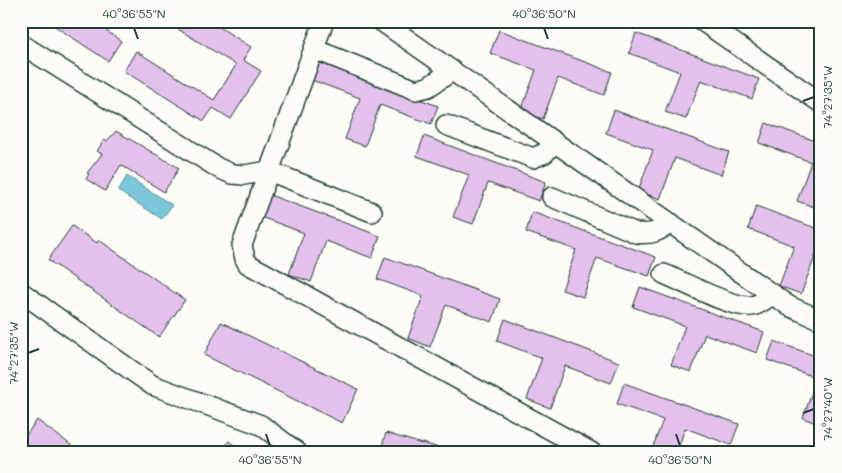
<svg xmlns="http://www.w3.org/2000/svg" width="842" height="473" font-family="Mali,sans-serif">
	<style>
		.water { fill: #7bc7d9; stroke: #569097 }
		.building { fill: #e4c0ec; stroke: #1f3d34 }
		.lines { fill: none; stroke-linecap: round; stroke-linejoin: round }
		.minor-casing { stroke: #1f3d34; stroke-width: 22 }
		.minor { stroke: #fdfcf7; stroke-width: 19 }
		.ticks { fill: none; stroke: #1f3d34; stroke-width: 2 }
		.neatline { fill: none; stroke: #1f3d34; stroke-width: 2 }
		.ticks-label { font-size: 12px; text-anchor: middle; fill: #1f3d34 }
	</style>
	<rect width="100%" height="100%" fill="#fdfcf7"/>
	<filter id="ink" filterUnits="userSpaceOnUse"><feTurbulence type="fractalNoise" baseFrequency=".02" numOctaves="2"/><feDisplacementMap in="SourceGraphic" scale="10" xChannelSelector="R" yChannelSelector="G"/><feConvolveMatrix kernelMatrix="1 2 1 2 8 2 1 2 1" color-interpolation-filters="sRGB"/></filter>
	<g filter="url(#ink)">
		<!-- water -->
		<path class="water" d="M 127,176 L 172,205 L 162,219 L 118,191 Z"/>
		<!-- building -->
		<path class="building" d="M 47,21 L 92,21 L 121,41 L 108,61 Z
			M 165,21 L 210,21 L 251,47 L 243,60 L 261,71 L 231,119 L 213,108 L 204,121 L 124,71 L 136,51 L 214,100 L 236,65 Z
			M 393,21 L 415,21 L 412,28 Z
			M 499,30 L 612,72 L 604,95 L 558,78 L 543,119 L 521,111 L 536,70 L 490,53 Z
			M 636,33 L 759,79 L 752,99 L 701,80 L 686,119 L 665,112 L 680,72 L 629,53 Z
			M 315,61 L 438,106 L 431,124 L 380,105 L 365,146 L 345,139 L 360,98 L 309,79 Z
			M 614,110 L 729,152 L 721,175 L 675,158 L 660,199 L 638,191 L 653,150 L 606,133 Z
			M 766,123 L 821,143 L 821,197 L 817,208 L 797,201 L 811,162 L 759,143 Z
			M 116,131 L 179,168 L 164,192 L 121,165 L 105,191 L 86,179 L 89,174 L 87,173 L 102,154 L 97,151 L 104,140 L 107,141 Z
			M 424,136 L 546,182 L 539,201 L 488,183 L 473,224 L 453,217 L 469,175 L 417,156 Z
			M 267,194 L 380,236 L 372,258 L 326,241 L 311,282 L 289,274 L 304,233 L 258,216 Z
			M 756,206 L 821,230 L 821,255 L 816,254 L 801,294 L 779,286 L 794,246 L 748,229 Z
			M 532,212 L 656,257 L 649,276 L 597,258 L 583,297 L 562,290 L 576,250 L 526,232 Z
			M 72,226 L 97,243 L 99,240 L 185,300 L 159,337 L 48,260 Z
			M 385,257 L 500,299 L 492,322 L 446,305 L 430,347 L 408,338 L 423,296 L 377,279 Z
			M 640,287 L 764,332 L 757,353 L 705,334 L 691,372 L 671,365 L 685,326 L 633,307 Z
			M 505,319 L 619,362 L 611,383 L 565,366 L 550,408 L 527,399 L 542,358 L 497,341 Z
			M 221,322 L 358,389 L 342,423 L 204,355 Z
			M 774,341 L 821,358 L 821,425 L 803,418 L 817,378 L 767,360 Z
			M 624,383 L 739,424 L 731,445 L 685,428 L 677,452 L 651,452 L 663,420 L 617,404 Z
			M 37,420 L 71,445 L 66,452 L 28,452 L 21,447 L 21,442 Z
			M 386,433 L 422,444 L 423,443 L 452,452 L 380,452 Z
			M 229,441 L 242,452 L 221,452 Z"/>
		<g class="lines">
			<!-- minor casing -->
			<g class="minor-casing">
				<path id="minor" d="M 324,21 L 242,245 L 245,259 L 248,264 L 591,452
					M 381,21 L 789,306 L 821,320
					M 702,21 L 821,103
					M 21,44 L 218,168 L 232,174 L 244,175 L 269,171 L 372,212
					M 314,49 L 416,90 L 428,87 L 452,71
					M 446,125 L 533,158 L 545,153 L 554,142
					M 552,197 L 636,233 C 652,235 658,232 671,223
					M 664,274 C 684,282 733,309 752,306 C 761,304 766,299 773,294
					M 21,292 L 152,385 L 261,425 L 297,452"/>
			</g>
			<!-- minor -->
			<use href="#minor" class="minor"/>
		</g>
	</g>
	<!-- ticks -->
	<path class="ticks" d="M 134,28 L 138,39M 544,28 L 548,39M 803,101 L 814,97M 28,353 L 39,349M 803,413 L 814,409M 266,434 L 270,446M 676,434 L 680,446"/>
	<!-- margin -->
	<rect width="842" height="473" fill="none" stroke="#fdfcf7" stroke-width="55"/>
	<rect x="28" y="28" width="786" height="418" class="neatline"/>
	<g class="ticks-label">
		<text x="134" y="18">40°36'55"N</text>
		<text x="544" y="18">40°36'50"N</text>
		<text transform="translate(828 97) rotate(-90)" y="4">74°27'35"W</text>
		<text transform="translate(14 353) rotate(-90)" y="4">74°27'35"W</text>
		<text transform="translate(828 409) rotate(-90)" y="4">74°27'40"W</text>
		<text x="270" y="464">40°36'55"N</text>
		<text x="680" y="464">40°36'50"N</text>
	</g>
</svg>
